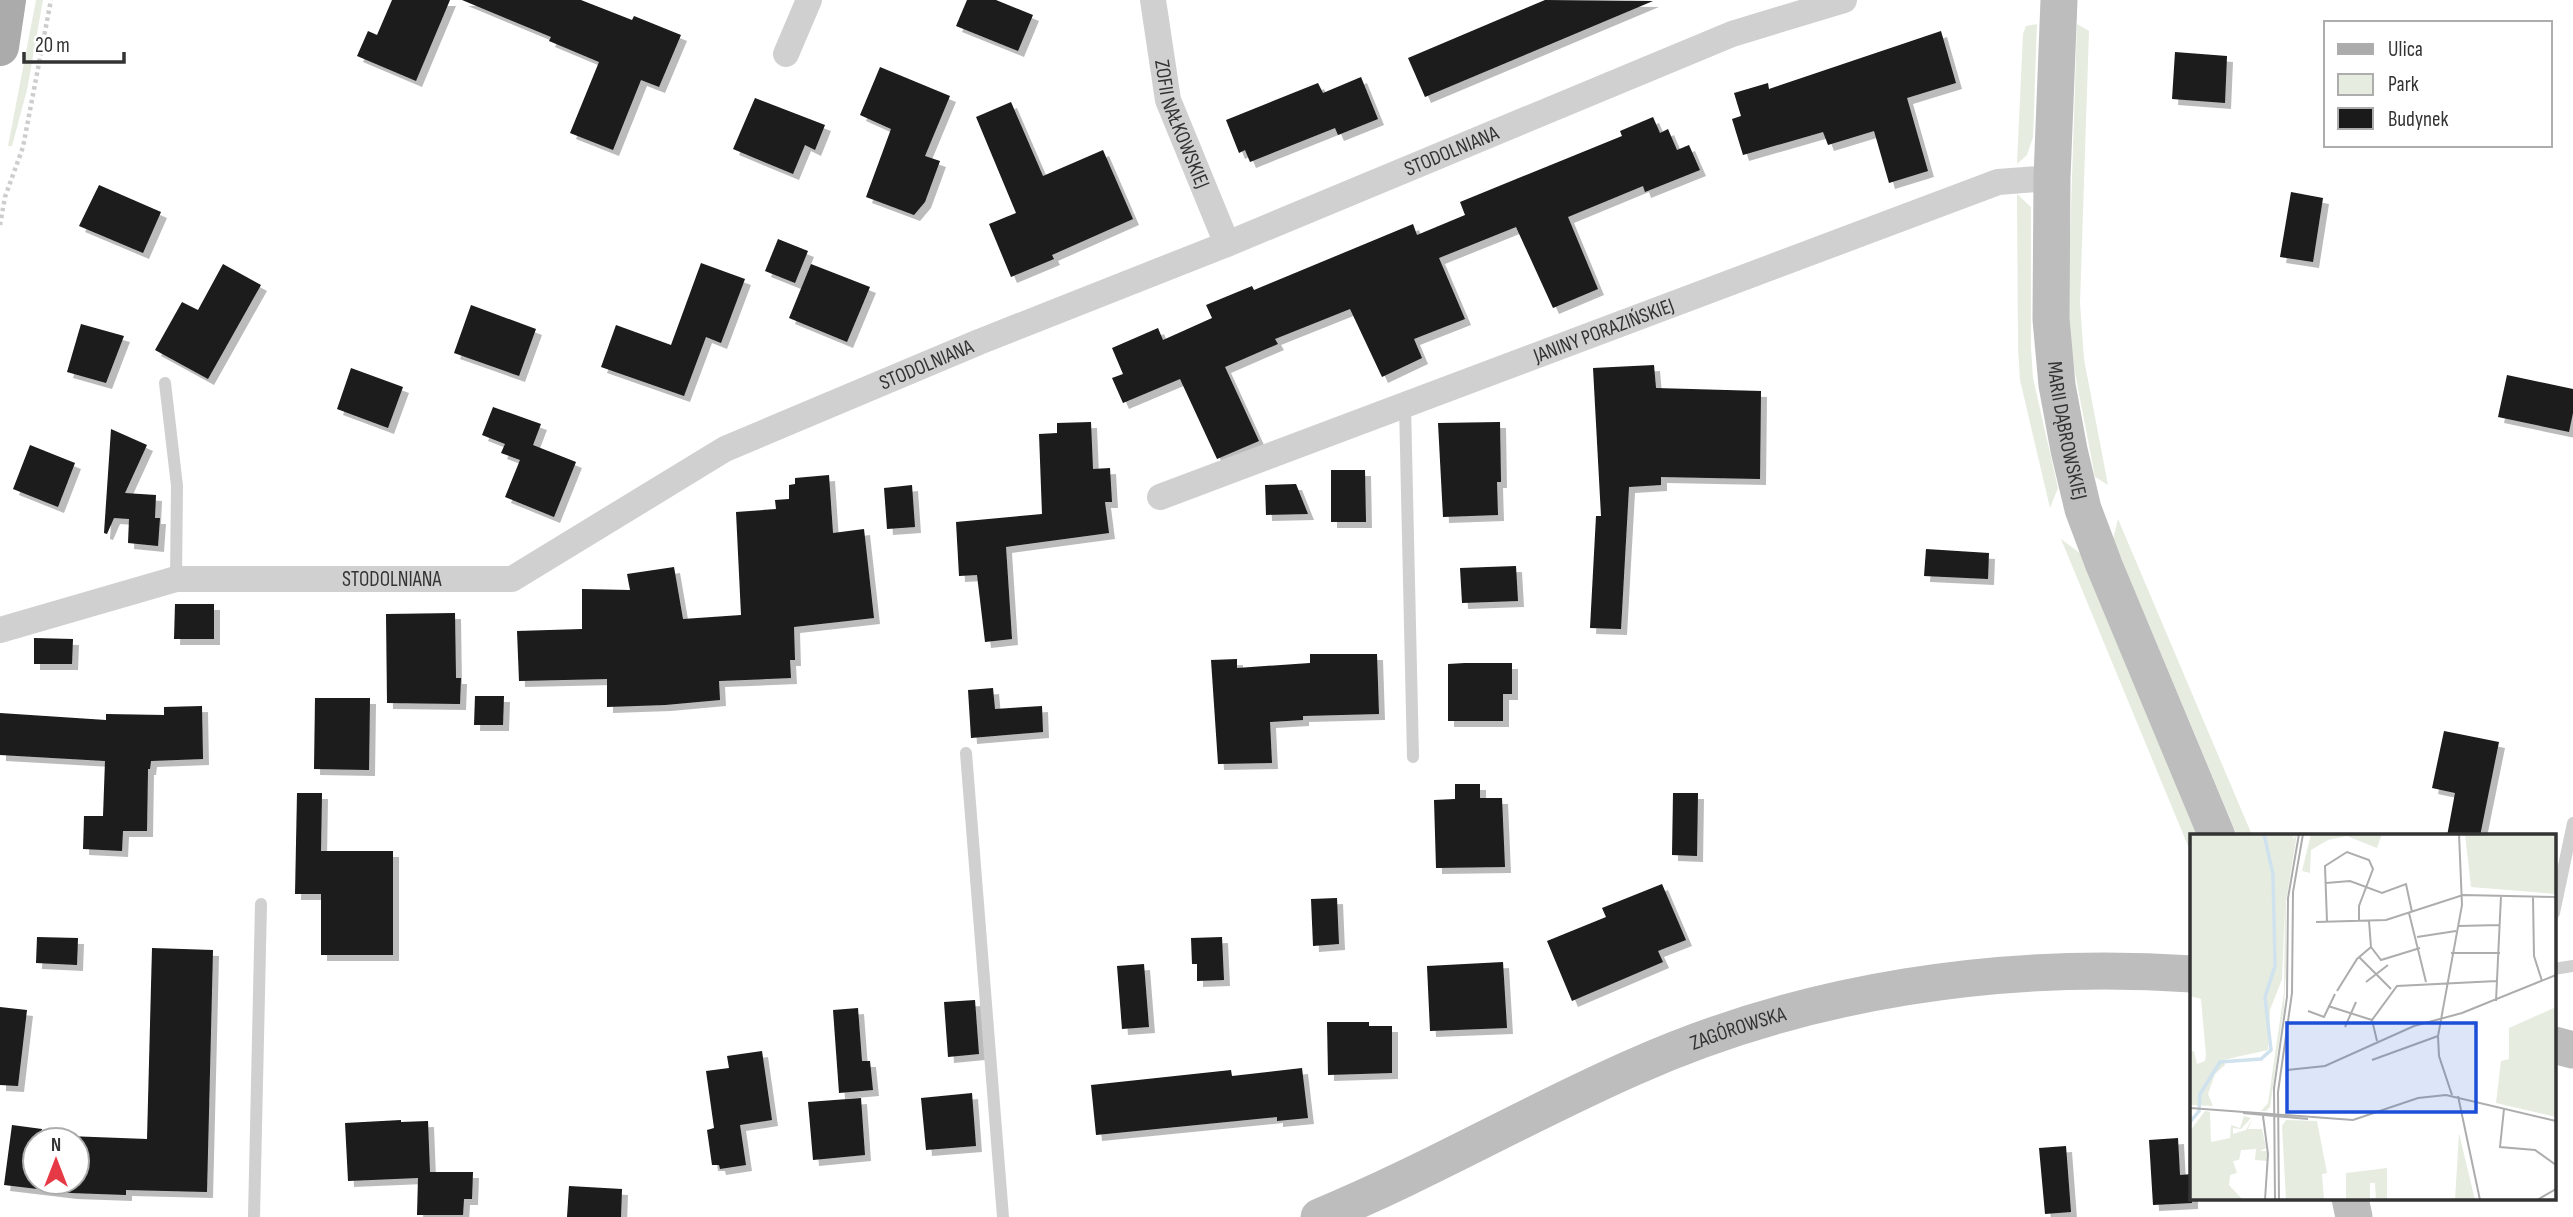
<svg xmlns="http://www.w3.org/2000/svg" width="2573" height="1217" font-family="'Sofia Sans Condensed',sans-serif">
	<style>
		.green { fill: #e6ecdf }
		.building { fill: #1a1a1a; fill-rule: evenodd; filter: url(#shadow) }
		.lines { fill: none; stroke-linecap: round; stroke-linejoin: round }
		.path { stroke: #cdcdcd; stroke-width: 4.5; stroke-dasharray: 3.5 3.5; stroke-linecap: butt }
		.lane { stroke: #d0d0d0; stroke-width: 12 }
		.street { stroke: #d0d0d0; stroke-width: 26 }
		.secondary { stroke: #bdbdbd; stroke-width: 37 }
		.primary { stroke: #ababab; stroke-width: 38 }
		.labels { text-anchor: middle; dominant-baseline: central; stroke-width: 7; stroke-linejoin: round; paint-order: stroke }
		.street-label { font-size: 21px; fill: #333; stroke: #fff }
		.inset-river { fill: none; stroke: #cfe2ee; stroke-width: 3.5 }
		.inset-road { fill: none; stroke: #adadad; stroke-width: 2 }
		.view { fill: #1d4ed8; fill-opacity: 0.15; stroke: #1d4ed8; stroke-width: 3.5 }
		.inset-edge { fill: none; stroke: #333; stroke-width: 3.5 }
	</style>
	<defs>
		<filter id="shadow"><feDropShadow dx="6" dy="6" stdDeviation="0" flood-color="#0004"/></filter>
	</defs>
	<rect width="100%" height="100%" fill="#fff"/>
	<!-- green -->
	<path class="green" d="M 36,0 L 43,0 L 27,90 L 12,146 L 8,146 Z
		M 2037,24 L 2033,137 L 2027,155 L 2017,164 L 2023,34 L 2026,26 Z
		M 2077,24 L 2089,31 L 2080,303 L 2084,359 L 2108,485 L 2095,477 L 2072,357 L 2068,302 Z
		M 2017,194 L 2031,207 L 2031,348 L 2033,378 L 2058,488 L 2050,508 L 2020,380 L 2018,347 Z
		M 2118,519 L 2252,835 L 2237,835 L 2113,539 Z
		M 2061,539 L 2081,554 L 2198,835 L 2192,836 L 2191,853 Z"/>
	<!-- building -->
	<path class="building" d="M 392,0 L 450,0 L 416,81 L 357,56 L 368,31 L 377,35 Z
		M 462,0 L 581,0 L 632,20 L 634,16 L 681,35 L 659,87 L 641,80 L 613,150 L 570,133 L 599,62 L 549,41 L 551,37 Z
		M 967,0 L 996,0 L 1033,15 L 1018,51 L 956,26 Z
		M 1545,0 L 1653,1 L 1425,97 L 1408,58 Z
		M 1941,31 L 1956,83 L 1907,98 L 1928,171 L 1889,183 L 1874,131 L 1828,145 L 1823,132 L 1743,155 L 1732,119 L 1741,116 L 1734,93 L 1768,83 L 1769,89 Z
		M 2175,52 L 2227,56 L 2225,103 L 2172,99 Z
		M 880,67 L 950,96 L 925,156 L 940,161 L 925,202 L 914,215 L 866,197 L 891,129 L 860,115 Z
		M 1361,77 L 1378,119 L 1338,135 L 1335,128 L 1250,162 L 1245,150 L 1239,153 L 1226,120 L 1318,83 L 1323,93 Z
		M 755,98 L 825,125 L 815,150 L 805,145 L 793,174 L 733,149 Z
		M 1011,102 L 1043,176 L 1103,150 L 1133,219 L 1052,255 L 1054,259 L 1011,277 L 989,224 L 1016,213 L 976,117 Z
		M 1653,117 L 1660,133 L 1668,129 L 1677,150 L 1689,145 L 1700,170 L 1645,192 L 1643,186 L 1568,217 L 1598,289 L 1553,308 L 1516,227 L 1439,258 L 1465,319 L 1414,339 L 1422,358 L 1382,377 L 1350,309 L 1275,339 L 1278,344 L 1225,367 L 1259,441 L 1217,459 L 1180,379 L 1123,403 L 1112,378 L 1123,374 L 1112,348 L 1158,328 L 1163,340 L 1212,318 L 1206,305 L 1252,286 L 1254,290 L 1413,224 L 1417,235 L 1465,215 L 1460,202 L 1622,136 L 1620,131 Z
		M 99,185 L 161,212 L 143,253 L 79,226 Z
		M 2291,192 L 2323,198 L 2313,262 L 2280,257 Z
		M 778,239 L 808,251 L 795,283 L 765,271 Z
		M 701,263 L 745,279 L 721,343 L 706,337 L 684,396 L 601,367 L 616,325 L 671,345 Z
		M 223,264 L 261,285 L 208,379 L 155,350 L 182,302 L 198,310 Z
		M 811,264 L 870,287 L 847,342 L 789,318 Z
		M 471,305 L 536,329 L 519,376 L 454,353 Z
		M 81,324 L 124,336 L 106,383 L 67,372 Z
		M 1654,365 L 1656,388 L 1761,391 L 1760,479 L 1661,477 L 1661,485 L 1629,487 L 1621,629 L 1590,628 L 1596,516 L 1601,516 L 1593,368 Z
		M 351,368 L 403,387 L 388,428 L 337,409 Z
		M 2507,375 L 2573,389 L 2573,413 L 2569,432 L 2498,417 Z
		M 493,407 L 541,424 L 533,445 L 576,462 L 554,517 L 505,497 L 520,460 L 501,453 L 505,444 L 482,435 Z
		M 1091,422 L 1093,469 L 1110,468 L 1112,502 L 1105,502 L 1109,533 L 1006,547 L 1012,639 L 985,642 L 977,575 L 959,576 L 956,522 L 1042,514 L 1039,434 L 1057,433 L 1057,423 Z
		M 1500,422 L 1501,482 L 1497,482 L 1498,515 L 1443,517 L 1438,423 Z
		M 111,429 L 147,445 L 125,493 L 156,495 L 155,518 L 160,518 L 158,546 L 128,543 L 129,519 L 114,518 L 107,534 L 104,533 Z
		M 30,445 L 75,463 L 58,507 L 13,489 Z
		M 1331,470 L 1365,470 L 1366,522 L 1331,522 Z
		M 829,475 L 833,533 L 864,529 L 874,618 L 794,627 L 795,660 L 790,660 L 791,678 L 719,681 L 720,700 L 665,705 L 607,707 L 607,679 L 519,681 L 517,631 L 582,629 L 582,589 L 630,590 L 627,574 L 674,567 L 683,619 L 741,615 L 736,512 L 776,509 L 775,500 L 789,499 L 789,485 L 795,484 L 795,478 Z
		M 1296,484 L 1308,514 L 1266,515 L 1265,485 Z
		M 912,485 L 915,527 L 887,529 L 884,488 Z
		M 1926,549 L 1989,553 L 1988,579 L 1924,576 Z
		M 1516,566 L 1518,601 L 1462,603 L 1460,568 Z
		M 175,604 L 214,604 L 214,639 L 174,639 Z
		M 455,613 L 456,678 L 461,678 L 460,704 L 387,703 L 386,614 Z
		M 34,638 L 73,639 L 72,664 L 34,664 Z
		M 1310,654 L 1377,654 L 1379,714 L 1303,716 L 1303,720 L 1270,722 L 1272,763 L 1218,764 L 1211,660 L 1237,659 L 1237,668 L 1310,663 Z
		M 1465,663 L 1512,663 L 1512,694 L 1503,694 L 1503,721 L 1448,721 L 1448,664 Z
		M 993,688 L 995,709 L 1042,706 L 1043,732 L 971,738 L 968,690 Z
		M 475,696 L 504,696 L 503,725 L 474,725 Z
		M 315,698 L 370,698 L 369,770 L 314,769 Z
		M 202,706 L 203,759 L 151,761 L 150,769 L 148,769 L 147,831 L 123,831 L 122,851 L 83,849 L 84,816 L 103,816 L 105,761 L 0,755 L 0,713 L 106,720 L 106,714 L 164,715 L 164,707 Z
		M 2444,731 L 2499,742 L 2480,836 L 2447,836 L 2455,793 L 2432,788 Z
		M 1455,784 L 1480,784 L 1480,798 L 1502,798 L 1505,867 L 1436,868 L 1434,800 L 1455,799 Z
		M 297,793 L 322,793 L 321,851 L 393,851 L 393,955 L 321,955 L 321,894 L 295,894 Z
		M 1673,793 L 1698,793 L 1697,856 L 1672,855 Z
		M 1662,884 L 1686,940 L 1658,951 L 1663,962 L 1572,1001 L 1547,941 L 1606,917 L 1602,908 Z
		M 1337,898 L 1339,944 L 1313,946 L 1311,899 Z
		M 37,937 L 78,938 L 77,965 L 36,963 Z
		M 1222,937 L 1224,980 L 1197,981 L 1197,964 L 1192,964 L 1191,938 Z
		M 152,948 L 213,950 L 207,1192 L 126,1190 L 126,1195 L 71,1193 L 4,1185 L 12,1125 L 42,1129 L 41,1135 L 147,1139 ZM 35,1140 L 77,1140 L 77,1182 L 35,1182 Z
		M 1503,962 L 1507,1028 L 1430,1031 L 1427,966 Z
		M 1144,964 L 1149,1027 L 1122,1029 L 1117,966 Z
		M 975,1000 L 979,1054 L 948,1057 L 944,1002 Z
		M 0,1007 L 27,1010 L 18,1086 L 0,1085 Z
		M 858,1008 L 862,1061 L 870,1061 L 873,1090 L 839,1093 L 833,1010 Z
		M 1327,1022 L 1369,1022 L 1369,1026 L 1392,1026 L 1392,1073 L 1328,1075 Z
		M 762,1051 L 772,1120 L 740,1125 L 746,1165 L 720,1169 L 719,1165 L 712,1165 L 707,1130 L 714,1128 L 706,1071 L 729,1068 L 727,1056 Z
		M 1302,1068 L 1308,1118 L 1277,1121 L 1277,1117 L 1096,1135 L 1091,1085 L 1231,1070 L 1232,1076 Z
		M 972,1093 L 976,1146 L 926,1150 L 921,1098 Z
		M 861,1098 L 865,1155 L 813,1160 L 808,1102 Z
		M 401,1120 L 401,1122 L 428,1121 L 430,1172 L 473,1172 L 472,1199 L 464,1199 L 463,1215 L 417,1215 L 418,1178 L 348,1181 L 345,1123 Z
		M 2178,1138 L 2180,1175 L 2192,1174 L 2192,1203 L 2153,1205 L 2149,1140 Z
		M 2066,1146 L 2071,1212 L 2045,1214 L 2039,1148 Z
		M 569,1186 L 622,1189 L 621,1217 L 567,1217 Z"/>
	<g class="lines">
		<!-- path -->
		<path class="path" d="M 0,225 L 5,197 L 23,147 L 51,0"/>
		<!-- lane -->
		<path class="lane" d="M 165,383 L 177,486 L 176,579
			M 1405,405 L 1413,757
			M 966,753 L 1003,1217
			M 2554,913 L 2573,823
			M 2554,969 L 2573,966
			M 254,1217 L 261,904"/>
		<!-- street -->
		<g class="street">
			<path id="s1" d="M 1153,0 L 1168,100 L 1227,244"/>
			<path d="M 786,54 L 809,0"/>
			<path id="s2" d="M 1160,497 L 1998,182 L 2052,178"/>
			<path id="s3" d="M 0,630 L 176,579 L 512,579 L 725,449 L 979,342 L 1227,244 L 1732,34 L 1844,0"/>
		</g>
		<!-- secondary -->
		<g class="secondary">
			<path id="s4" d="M 2059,0 L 2052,178 L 2051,319 L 2057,385 L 2069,450 L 2083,509 L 2104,565 L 2217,836"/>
			<path d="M 2554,1045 L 2573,1050"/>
			<path d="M 2350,1198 L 2354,1217"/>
			<path id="s5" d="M 1319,1217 C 1426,1173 1527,1114 1634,1067 C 1806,990 2003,961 2192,974"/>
		</g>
		<!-- primary -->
		<path class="primary" d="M 0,47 L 7,0"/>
	</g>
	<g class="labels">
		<!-- street labels -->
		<g class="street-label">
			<text stroke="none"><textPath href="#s1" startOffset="128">ZOFII NAŁKOWSKIEJ</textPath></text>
			<text stroke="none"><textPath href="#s3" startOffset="1554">STODOLNIANA</textPath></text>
			<text stroke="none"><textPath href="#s2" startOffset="474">JANINY PORAZIŃSKIEJ</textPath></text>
			<text stroke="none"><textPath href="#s3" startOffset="987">STODOLNIANA</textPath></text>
			<text stroke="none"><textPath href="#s4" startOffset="432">MARII DĄBROWSKIEJ</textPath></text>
			<text stroke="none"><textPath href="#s3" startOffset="399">STODOLNIANA</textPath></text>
			<text stroke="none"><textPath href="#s5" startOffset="460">ZAGÓROWSKA</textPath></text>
		</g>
	</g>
	<!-- overview -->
	<g transform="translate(2190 834)">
		<rect width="366" height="366" fill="#fff"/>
		<path d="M 0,0 L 104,0 L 103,5 L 107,0 L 96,68 L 96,136 L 94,173 L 80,273 L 76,277 L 71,277 L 78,269 L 94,158 L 95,71 L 92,145 L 80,176 L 78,216 L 33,226 L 35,231 L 25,240 L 18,260 L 23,272 L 0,271 L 0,217 L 4,217 L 7,230 L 15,227 L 16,221 L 11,165 L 0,162 ZM 121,0 L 192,0 L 187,14 L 157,2 L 138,6 L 121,16 L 120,39 L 112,37 ZM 275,0 L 366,0 L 366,60 L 281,53 ZM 366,173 L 366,283 L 306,269 L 311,227 L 319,225 L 319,194 ZM 15,277 L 20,278 L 21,308 L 40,304 L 41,291 L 50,294 L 54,282 L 61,284 L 51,295 L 43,294 L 43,300 L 56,296 L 63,284 L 58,295 L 72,295 L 76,314 L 70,317 L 77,317 L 77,327 L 65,326 L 66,315 L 51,316 L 49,326 L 43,327 L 47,339 L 40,341 L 39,351 L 53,366 L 0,366 L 0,297 ZM 96,286 L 127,287 L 137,339 L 132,340 L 134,366 L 96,366 L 92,292 ZM 269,299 L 274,320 L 285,366 L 265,366 ZM 197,334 L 197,366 L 186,366 L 185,349 L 180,349 L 180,366 L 156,366 L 156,339 Z" fill="#e6ecdf"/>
		<path class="inset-river" d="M 0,288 L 9,277 L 10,260 L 30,228 L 71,225 L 81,216 L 75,163 L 85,132 L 83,40 L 74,0"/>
		<path class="inset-road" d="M 136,49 L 160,47 L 192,59 L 216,50 L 222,78M 343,63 L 344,122 L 352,147M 219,79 L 236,148M 179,87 L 181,113 L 191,126 L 230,114M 126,88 L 196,86 L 273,61 L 366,63M 137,88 L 135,32 L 157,18 L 179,26 L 183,35 L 169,72 L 169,87M 268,92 L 310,91M 227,103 L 266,97M 261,119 L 310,119M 169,123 L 201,155M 176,148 L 198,131M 147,157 L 167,125 L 181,113M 306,167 L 311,62M 138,172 L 182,186M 118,177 L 134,183 L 145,160M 155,193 L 166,168M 187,207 L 182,186 L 207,152 L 307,147M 182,226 L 248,202M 97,236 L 135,232 L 224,192 L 272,179 L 366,141M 262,261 L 249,222 L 248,202 L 272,71 L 269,0M 268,262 L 290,366M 0,274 L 163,286 L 228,264 L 256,261 L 366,287M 314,275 L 310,313 L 345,316 L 366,331M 53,279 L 118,285M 73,282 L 78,320 L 75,366M 85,366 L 84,254 L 97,163 L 98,64 L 109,0M 89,366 L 88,258 L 102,159 L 103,58 L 113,0M 347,366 L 366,355"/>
		<path class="view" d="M 97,189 L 286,189 L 286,278 L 97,278 Z"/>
		<rect width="366" height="366" class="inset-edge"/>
	</g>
	<!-- legend -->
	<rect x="2324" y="21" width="228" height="126" fill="#ffffff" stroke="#adadad" stroke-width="2"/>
	<rect x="2338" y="44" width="35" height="10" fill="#ababab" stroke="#adadad" stroke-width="2"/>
	<text x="2388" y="56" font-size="21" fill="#333333">Ulica</text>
	<rect x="2338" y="74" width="35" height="21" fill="#e6ecdf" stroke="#adadad" stroke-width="2"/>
	<text x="2388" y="91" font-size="21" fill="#333333">Park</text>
	<rect x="2338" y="108" width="35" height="21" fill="#1a1a1a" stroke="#adadad" stroke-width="2"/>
	<text x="2388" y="126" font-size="21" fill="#333333">Budynek</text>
	<!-- north arrow -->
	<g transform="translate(56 1161)"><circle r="33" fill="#ffffff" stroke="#adadad" stroke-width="2"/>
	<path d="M0-5L12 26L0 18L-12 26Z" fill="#e63946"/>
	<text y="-10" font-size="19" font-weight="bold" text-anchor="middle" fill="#333333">N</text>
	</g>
	<!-- scale -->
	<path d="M24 52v10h100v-10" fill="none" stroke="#333333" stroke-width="3.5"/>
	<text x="35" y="52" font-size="21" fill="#333333" stroke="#ffffff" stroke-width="5" paint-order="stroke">20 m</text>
</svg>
